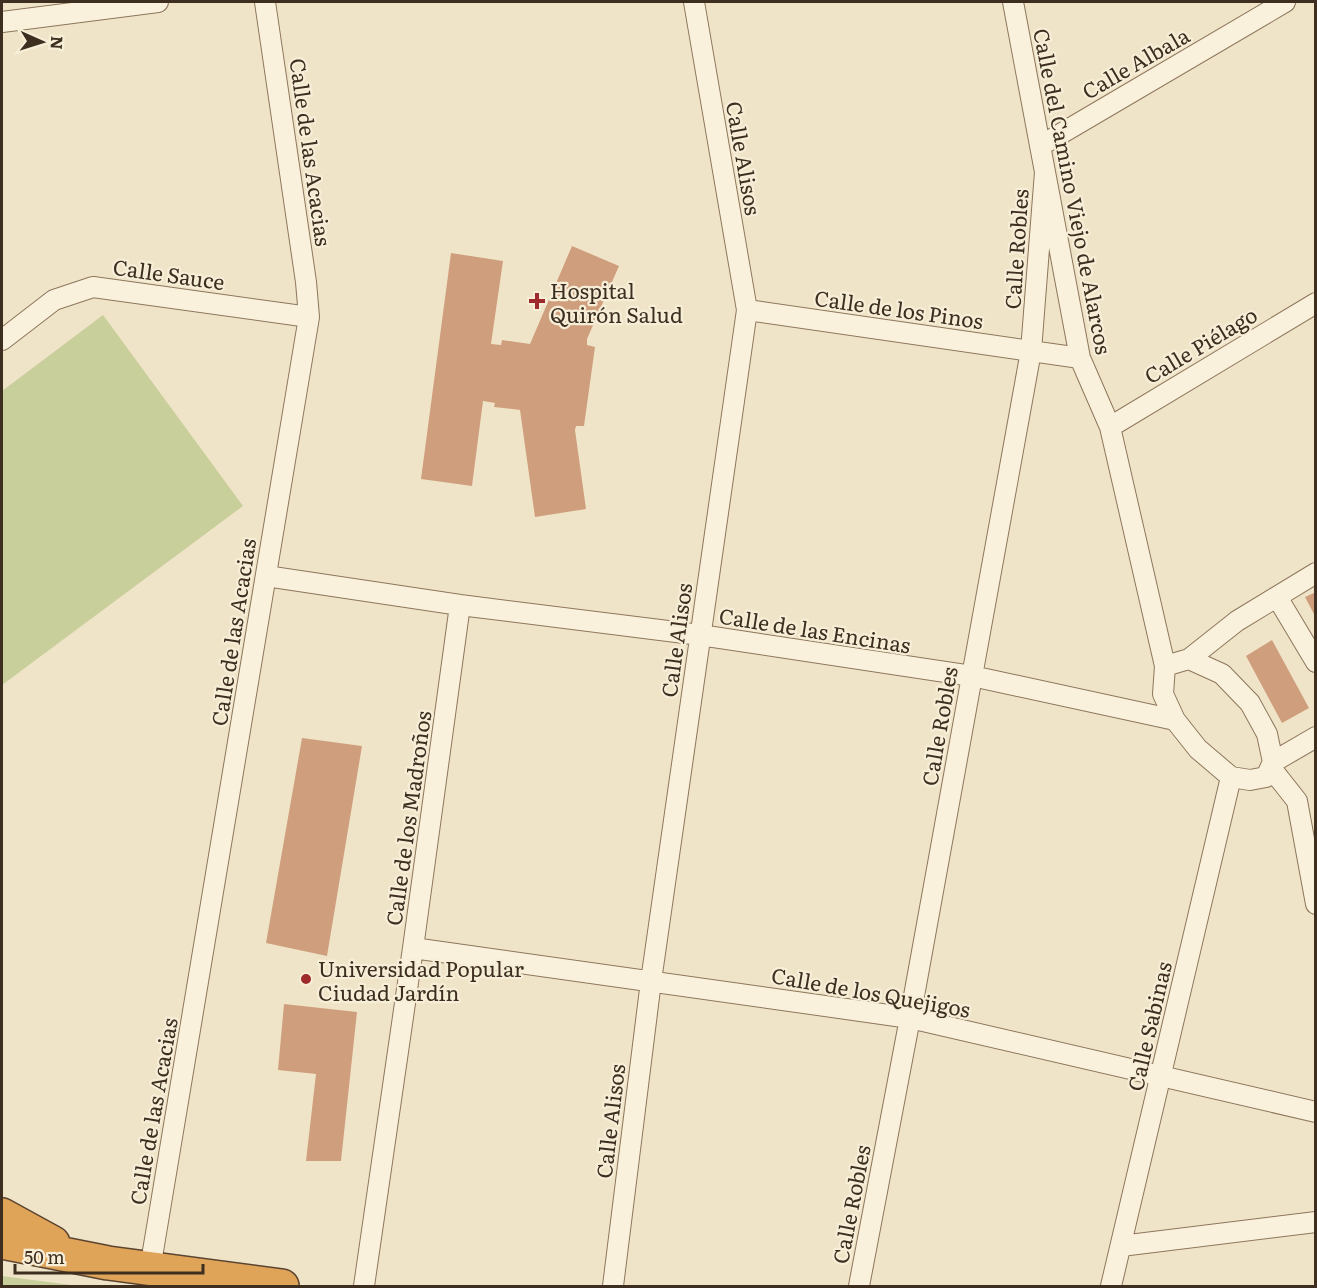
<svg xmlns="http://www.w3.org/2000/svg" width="1317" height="1288" font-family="Literata,serif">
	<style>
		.green { fill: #c9cf9b }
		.building { fill: #cf9f7d }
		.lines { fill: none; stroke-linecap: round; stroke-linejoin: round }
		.street-casing { stroke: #8d765c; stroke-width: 22 }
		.highway-casing { stroke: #5b4430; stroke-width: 36 }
		.street { stroke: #faf1dc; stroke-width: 20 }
		.highway { stroke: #e0a458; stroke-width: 33 }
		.poi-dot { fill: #9e2a2b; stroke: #f7eed8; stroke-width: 2 }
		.labels { text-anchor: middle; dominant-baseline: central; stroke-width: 4.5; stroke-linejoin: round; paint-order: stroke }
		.street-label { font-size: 21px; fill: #3d2e20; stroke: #f7eed8 }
		.poi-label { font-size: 21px; fill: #3d2e20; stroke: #f7eed8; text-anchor: start }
	</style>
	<rect width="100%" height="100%" fill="#f0e4c8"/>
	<!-- green -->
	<path class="green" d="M 103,315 L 243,506 L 2,685 L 2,391 Z
		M 2,1276 L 79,1286 L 2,1286 Z"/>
	<!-- building -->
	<path class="building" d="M 572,246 L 619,266 L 587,339 L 587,345 L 595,347 L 584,426 L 576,426 L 575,430 L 586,509 L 535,517 L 520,410 L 494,407 L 495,403 L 483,401 L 472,486 L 421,479 L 451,253 L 503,261 L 491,344 L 501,345 L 502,340 L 530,344 Z
		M 1316,592 L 1316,618 L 1305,597 Z
		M 1272,640 L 1309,708 L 1282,723 L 1246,656 Z
		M 302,738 L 362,746 L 327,956 L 266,943 Z
		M 284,1004 L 357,1012 L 341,1161 L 306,1161 L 316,1074 L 278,1070 Z"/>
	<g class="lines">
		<!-- street casing -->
		<g class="street-casing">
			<path id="street" d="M 1013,2 L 1080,358 L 1110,427 L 1165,666 L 1163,694 L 1175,720 L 1198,749 L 1231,777 L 1250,780 L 1266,777 L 1273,762 L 1267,734 L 1250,703 L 1222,674 L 1189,659 L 1165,666
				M 2,22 L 158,2
				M 1040,146 L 1285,2
				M 747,310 L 1080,358
				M 2,340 L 54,300 L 93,287 L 309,317
				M 1110,427 L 1316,303
				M 266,576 L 460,605 L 700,635 L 972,676 L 1175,720
				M 1277,597 L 1316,662
				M 1189,659 L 1237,621 L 1316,573
				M 1273,762 L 1316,737
				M 1271,768 L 1297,801 L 1316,904
				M 413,948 L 910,1018 L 1316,1112
				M 1121,1246 L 1316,1222
				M 150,1269 L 309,317 L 306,282 L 265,2
				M 364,1286 L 413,948 L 460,605
				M 613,1286 L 651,981 L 747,310 L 694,2
				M 859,1286 L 910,1018 L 1031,351 L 1045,172
				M 1111,1286 L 1231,777"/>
		</g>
		<!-- highway casing -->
		<g class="highway-casing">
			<path id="highway" d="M 2,1215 L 53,1243
				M 2,1242 L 108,1263 L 282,1286"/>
		</g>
		<!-- street -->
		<use href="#street" class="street"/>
		<!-- highway -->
		<use href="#highway" class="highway"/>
	</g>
	<!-- markers -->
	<g class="poi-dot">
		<path d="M534 292h6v6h6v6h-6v6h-6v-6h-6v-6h6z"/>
		<circle cx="306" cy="979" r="6"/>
	</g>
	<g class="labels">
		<!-- street labels -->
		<g class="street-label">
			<text transform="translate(1135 62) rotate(-30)">Calle Albala</text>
			<text transform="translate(312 152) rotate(82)">Calle de las Acacias</text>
			<text transform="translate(745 158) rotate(80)">Calle Alisos</text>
			<text transform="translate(1074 191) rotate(79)">Calle del Camino Viejo de Alarcos</text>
			<text transform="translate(1015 249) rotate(-86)">Calle Robles</text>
			<text transform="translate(169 273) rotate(8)">Calle Sauce</text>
			<text transform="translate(899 308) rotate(8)">Calle de los Pinos</text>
			<text transform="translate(1200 344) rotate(-31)">Calle Piélago</text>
			<text transform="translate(815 629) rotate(9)">Calle de las Encinas</text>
			<text transform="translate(232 632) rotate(-81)">Calle de las Acacias</text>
			<text transform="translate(675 640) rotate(-82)">Calle Alisos</text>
			<text transform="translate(938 726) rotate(-80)">Calle Robles</text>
			<text transform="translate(407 818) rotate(-82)">Calle de los Madroños</text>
			<text transform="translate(871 991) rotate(10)">Calle de los Quejigos</text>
			<text transform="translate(1148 1026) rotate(-77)">Calle Sabinas</text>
			<text transform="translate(152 1111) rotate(-80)">Calle de las Acacias</text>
			<text transform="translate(609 1121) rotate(-83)">Calle Alisos</text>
			<text transform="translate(850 1204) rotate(-79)">Calle Robles</text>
		</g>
		<!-- poi labels -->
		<g class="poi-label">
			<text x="550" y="289">Hospital<tspan x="550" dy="24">Quirón Salud</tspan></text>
			<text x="318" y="967">Universidad Popular<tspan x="318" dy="24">Ciudad Jardín</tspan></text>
		</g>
	</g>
	<!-- border -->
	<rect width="1317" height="1288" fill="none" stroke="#3d2e20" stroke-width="6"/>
	<!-- north arrow -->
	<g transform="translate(42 42) rotate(93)" stroke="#f7eed8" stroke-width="4.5" paint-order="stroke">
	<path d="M0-4.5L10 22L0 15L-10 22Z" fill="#3d2e20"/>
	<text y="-9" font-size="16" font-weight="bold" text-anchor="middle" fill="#3d2e20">N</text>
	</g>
	<!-- scale -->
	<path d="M15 1264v9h188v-9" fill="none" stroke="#3d2e20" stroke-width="3"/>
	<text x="24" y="1264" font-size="18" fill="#3d2e20" stroke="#f7eed8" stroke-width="4.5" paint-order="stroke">50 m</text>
</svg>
